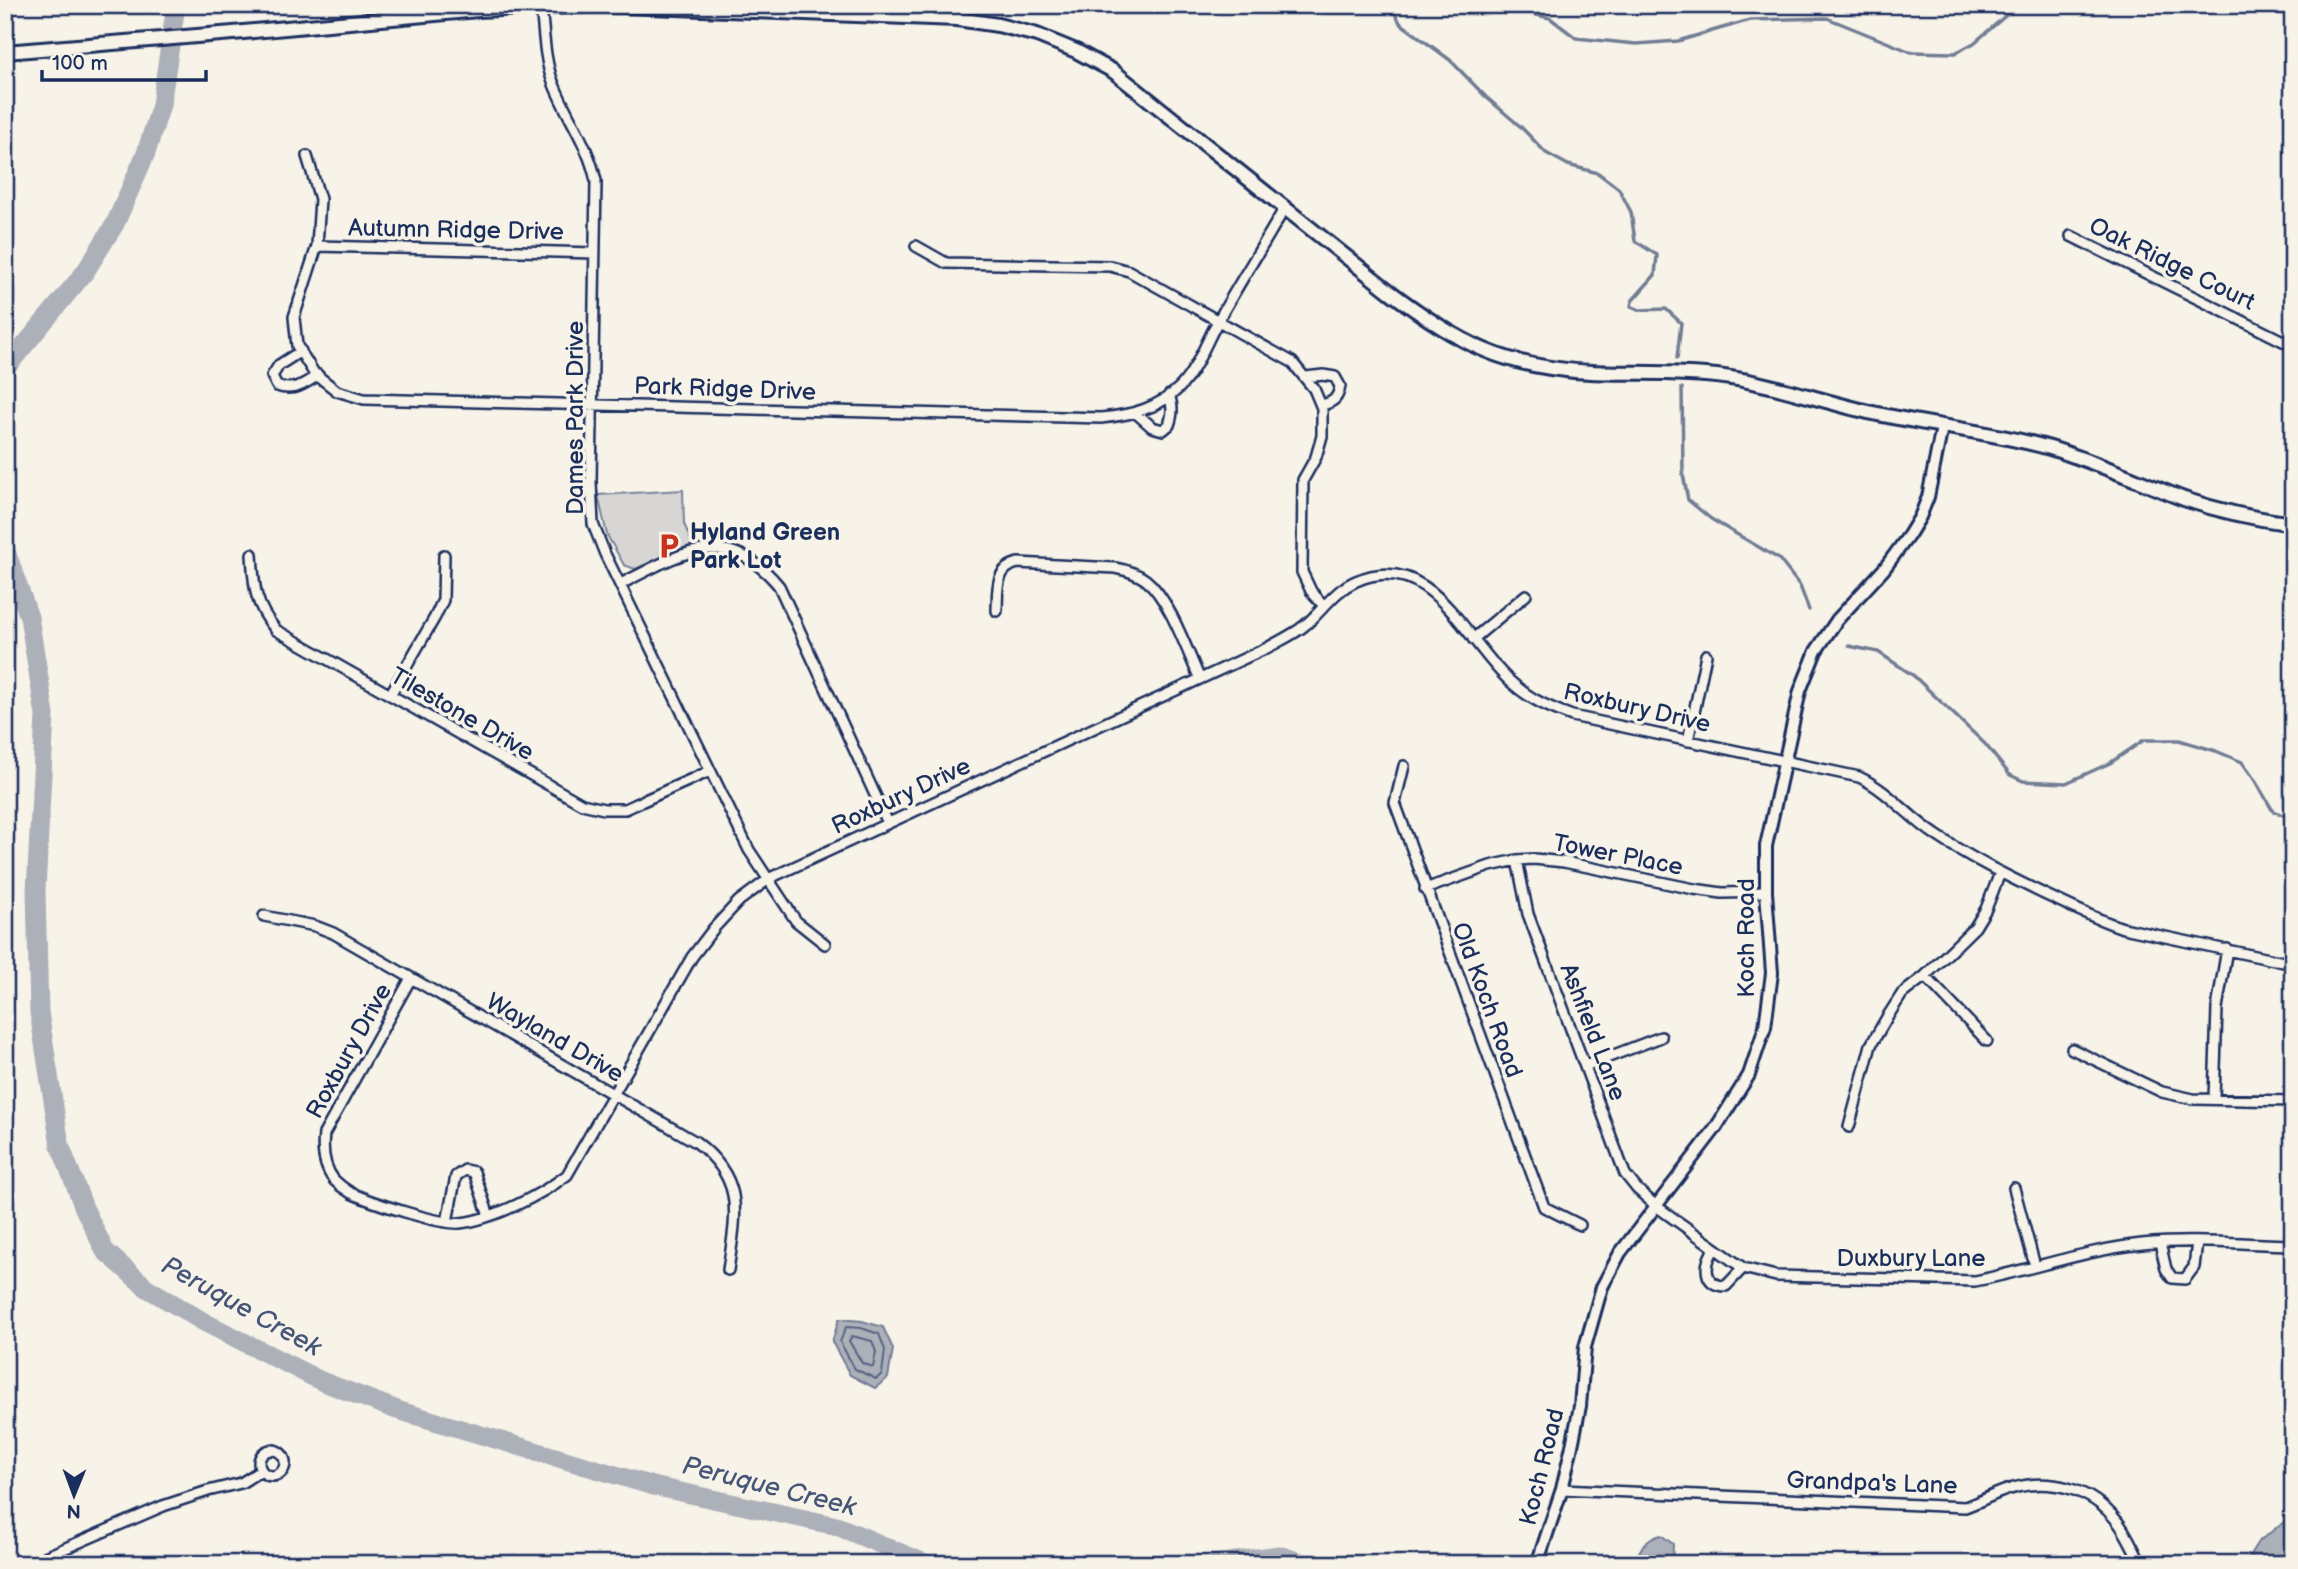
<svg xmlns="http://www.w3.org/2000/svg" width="2298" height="1569" font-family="'Balsamiq Sans',sans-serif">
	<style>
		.green { fill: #d7d6d4; stroke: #798299; stroke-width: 2 }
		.water { fill: #acb0b9; stroke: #727c95; stroke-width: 2 }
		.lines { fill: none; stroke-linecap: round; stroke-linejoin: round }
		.shore { stroke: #556382; stroke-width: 2 }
		.stream { stroke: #727c95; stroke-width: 3.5 }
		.river { stroke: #acb0b9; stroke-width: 19 }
		.minor-casing { stroke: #1b2f5e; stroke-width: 14 }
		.tertiary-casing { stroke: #1b2f5e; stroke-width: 16 }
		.secondary-casing { stroke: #1b2f5e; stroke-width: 18 }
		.minor { stroke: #f7f3e8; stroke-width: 9 }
		.tertiary { stroke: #f7f3e8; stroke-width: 10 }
		.secondary { stroke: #f7f3e8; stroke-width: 12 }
		.labels { text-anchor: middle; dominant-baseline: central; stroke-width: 7; stroke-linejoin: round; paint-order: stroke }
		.street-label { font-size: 24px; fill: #1b2f5e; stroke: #f7f3e8 }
		.poi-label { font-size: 24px; font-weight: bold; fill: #1b2f5e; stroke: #f7f3e8; text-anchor: start }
		.water-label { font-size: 26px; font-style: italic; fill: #465679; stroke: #f7f3e8 }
	</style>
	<rect width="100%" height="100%" fill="#f7f3e8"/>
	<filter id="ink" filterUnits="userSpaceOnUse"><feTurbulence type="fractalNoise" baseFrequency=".0143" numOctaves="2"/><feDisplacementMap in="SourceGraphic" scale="14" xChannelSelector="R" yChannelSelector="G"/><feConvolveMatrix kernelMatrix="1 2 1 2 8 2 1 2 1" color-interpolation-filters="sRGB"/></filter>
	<g filter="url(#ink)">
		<!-- green -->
		<path class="green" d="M 683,490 L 684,524 L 693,545 L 635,569 L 624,565 L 607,535 L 598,495 Z"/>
		<!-- water -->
		<path class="water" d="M 839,1319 L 862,1321 L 883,1327 L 893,1349 L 888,1378 L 875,1388 L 850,1375 L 832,1342 Z
			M 2293,1515 L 2293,1564 L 2244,1564 L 2258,1542 Z
			M 1661,1535 L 1673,1544 L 1672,1564 L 1636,1564 C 1637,1549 1647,1539 1661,1535 Z"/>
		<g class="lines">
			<!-- shore -->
			<path class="shore" d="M 846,1327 L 861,1328 L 879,1334 L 885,1350 L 882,1374 L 876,1379 L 855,1369 L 840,1342 Z
				M 852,1336 L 872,1341 L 876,1352 L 873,1367 L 862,1363 L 849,1341 Z"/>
			<!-- stream -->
			<path class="stream" d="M 1391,5 L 1400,23 L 1450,60 L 1486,97 L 1521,127 L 1546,153 L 1568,165 L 1598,173 L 1619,189 L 1631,212 L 1635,241 L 1657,255 L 1655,275 L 1632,301 L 1631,306 L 1640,310 L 1666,309 L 1681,323 L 1677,358
				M 1491,5 L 1550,18 L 1576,38 L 1636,44 L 1678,41 L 1750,20 L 1827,18 L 1911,52 L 1955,53 L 1974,43 L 2018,5
				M 1682,388 L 1683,474 L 1688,500 L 1711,519 L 1779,559 L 1800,586 L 1809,610
				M 1849,646 L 1878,652 L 1914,676 L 1985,744 L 2010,775 L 2023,781 L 2066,783 L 2110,763 L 2144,740 L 2179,740 L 2216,751 L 2242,762 L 2254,779 L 2273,811 L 2293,819"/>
			<!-- river -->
			<path class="river" d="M 5,369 L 85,272 L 115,224 L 146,153 L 161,105 L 176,5
				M 5,548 L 29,617 L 45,715 L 36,891 L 39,1012 L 60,1145 L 84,1208 L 105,1251 L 147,1288 L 204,1322 L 321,1381 L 397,1410 L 653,1486 L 837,1526 L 927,1564
				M 1215,1564 L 1279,1555 L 1307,1564"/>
			<!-- minor casing -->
			<g class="minor-casing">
				<path id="minor" d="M 541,7 C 544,31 544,59 553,82 C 567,118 588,143 596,181 L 591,482 L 593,524 L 605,554 L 749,850 L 796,921 L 825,944
					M 307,156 L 320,199 L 317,246 L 294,317 L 297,346 L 314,373 L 337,391 L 364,399 L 1101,418 C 1131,415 1158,409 1180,387 C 1197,369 1206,342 1218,321 C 1239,283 1263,246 1284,209
					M 2071,236 L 2293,346
					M 317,246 L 595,253
					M 916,246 L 946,263 L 1110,266 L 1129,271 L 1292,362 L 1314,389 L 1322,408 L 1322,436 L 1316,457 L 1303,480 L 1302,572 L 1311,591 L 1324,606
					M 301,351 L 279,365 L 272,376 L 277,386 C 293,392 305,384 318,375
					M 1306,377 L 1323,375 L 1335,377 L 1340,386 C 1338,398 1334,402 1322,405
					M 1136,413 L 1152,427 L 1163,430 L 1169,425 C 1173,414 1173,406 1169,395
					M 252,554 C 254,586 254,604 276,630 L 582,804 L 604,809 L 625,809 L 710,771
					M 621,584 C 681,553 727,523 779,586 L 888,823
					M 997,611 C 998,591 994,569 1018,563 L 1115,568 C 1126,570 1137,573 1146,580 C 1169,598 1187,651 1200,679
					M 1473,639 L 1526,595
					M 390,695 L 435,617 L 443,600 L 444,555
					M 1688,741 L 1706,655
					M 1404,766 L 1395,803 L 1544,1207 L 1580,1225
					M 1517,860 L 1528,914 L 1625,1174 L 1637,1189 L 1656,1206 L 1743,1268 L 1776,1276 L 1975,1281 C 2031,1270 2085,1250 2142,1244 C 2192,1239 2243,1244 2293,1245
					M 1425,889 L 1490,866 L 1517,860 L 1534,859 L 1564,862 L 1694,889 L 1722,893 L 1766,892
					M 264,916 L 315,926 L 333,933 L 696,1142 C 746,1180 736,1215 728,1270
					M 1925,976 L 1987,1041
					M 411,978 L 324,1134 C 322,1150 323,1166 334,1180 C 338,1184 346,1190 351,1193 C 371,1202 440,1225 460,1223 C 494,1219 541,1195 567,1175 L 692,957 L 714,928 L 739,901 L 770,878 L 1267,648 C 1279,641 1293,635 1304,626 C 1322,612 1333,591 1356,581 C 1432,548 1466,643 1512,683 C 1531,700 1548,707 1572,716 L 1859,777 C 1889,791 1908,817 1936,835 C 1970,858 2007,876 2044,894 C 2070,906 2095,919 2123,928 L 2293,964
					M 2072,1049 L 2162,1092 L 2193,1099 L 2293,1101
					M 1585,1066 L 1661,1037
					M 2214,1099 L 2217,1008 L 2227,949
					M 1849,1127 L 1871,1045 L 1886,1019 L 1902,994 L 1925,976 L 1975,927 L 1986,909 L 2000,873
					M 2014,1188 L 2035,1266
					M 447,1222 L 456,1176 L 465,1170 L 474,1172 L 489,1216
					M 2160,1243 L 2166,1269 L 2172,1278 L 2185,1279 L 2194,1267 L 2197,1242
					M 1715,1248 C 1704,1263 1702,1286 1726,1286 L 1743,1268
					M259 1463a13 13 0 1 1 26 0a13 13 0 1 1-26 0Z
					M 1562,1489 L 1965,1507 C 1980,1502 1995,1493 2010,1489 C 2049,1477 2091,1488 2117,1521 C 2127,1533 2134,1550 2141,1564
					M 5,1561 L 23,1563 L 38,1560 L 163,1506 L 208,1491 L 241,1483 L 260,1471"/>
			</g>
			<!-- tertiary casing -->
			<g class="tertiary-casing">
				<path id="tertiary" d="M 1537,1564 L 1562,1489 L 1572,1446 L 1580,1406 L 1585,1347 L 1602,1287 L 1620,1253 L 1715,1129 L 1749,1075 L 1765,1027 L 1772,973 L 1766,892 L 1766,846 L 1800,691 L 1816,651 L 1837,620 L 1884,569 L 1909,535 L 1920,517 L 1928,497 L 1942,427"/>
			</g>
			<!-- secondary casing -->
			<g class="secondary-casing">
				<path id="secondary" d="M 5,52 L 233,33 L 478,10 L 599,5 L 957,19 L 998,25 L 1037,35 L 1076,51 L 1113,71 L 1389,291 C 1458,343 1504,368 1591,372 C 1636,374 1680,371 1724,377 C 1775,384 1823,402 1873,413 C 1932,426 1993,432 2050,448 C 2096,462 2140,482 2184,499 C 2219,511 2256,519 2293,524"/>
			</g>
			<!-- minor -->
			<use href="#minor" class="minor"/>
			<!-- tertiary -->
			<use href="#tertiary" class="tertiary"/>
			<!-- secondary -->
			<use href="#secondary" class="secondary"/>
		</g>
	</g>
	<!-- icons -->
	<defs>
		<g id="parking-bare" transform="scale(2.1)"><path d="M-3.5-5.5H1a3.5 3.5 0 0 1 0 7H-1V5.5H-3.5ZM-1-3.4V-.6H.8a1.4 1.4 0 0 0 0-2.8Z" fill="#c8321e" stroke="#f7f3e8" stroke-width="2.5" paint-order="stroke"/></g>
	</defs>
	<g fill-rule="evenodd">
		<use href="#parking-bare" x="669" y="546"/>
	</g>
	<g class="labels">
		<!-- street labels -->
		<g class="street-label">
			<text transform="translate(456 230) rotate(1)">Autumn Ridge Drive</text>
			<text transform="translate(2172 264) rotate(26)">Oak Ridge Court</text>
			<text transform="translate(725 389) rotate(2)">Park Ridge Drive</text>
			<text transform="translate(575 418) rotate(-90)">Dames Park Drive</text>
			<text transform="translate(1637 708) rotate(13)">Roxbury Drive</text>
			<text transform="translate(462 714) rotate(30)">Tilestone Drive</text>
			<text transform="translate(901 796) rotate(-25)">Roxbury Drive</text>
			<text transform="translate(1618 855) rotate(11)">Tower Place</text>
			<text transform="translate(1746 938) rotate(-90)">Koch Road</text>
			<text transform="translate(1487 1000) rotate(70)">Old Koch Road</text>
			<text transform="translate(1593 1032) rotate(69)">Ashfield Lane</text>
			<text transform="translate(555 1038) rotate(30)">Wayland Drive</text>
			<text transform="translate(349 1051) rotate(-61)">Roxbury Drive</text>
			<text x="1911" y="1258">Duxbury Lane</text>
			<text transform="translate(1542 1467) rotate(-76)">Koch Road</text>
			<text transform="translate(1872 1483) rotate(2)">Grandpa's Lane</text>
		</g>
		<!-- poi labels -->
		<g class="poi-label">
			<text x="690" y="532">Hyland Green<tspan x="690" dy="28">Park Lot</tspan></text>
		</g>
		<!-- water labels -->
		<g class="water-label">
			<text transform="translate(241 1307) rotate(29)">Peruque Creek</text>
			<text transform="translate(769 1487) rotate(14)">Peruque Creek</text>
		</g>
	</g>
	<!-- margin -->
	<rect width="2298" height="1569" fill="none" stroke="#f7f3e8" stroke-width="28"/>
	<rect x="14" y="14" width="2270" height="1541" fill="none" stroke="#1b2f5e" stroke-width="2.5" filter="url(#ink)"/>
	<!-- north arrow -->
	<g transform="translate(74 1495) rotate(181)" stroke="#f7f3e8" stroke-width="5" paint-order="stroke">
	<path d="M0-5L12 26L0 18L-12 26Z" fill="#1b2f5e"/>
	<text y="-10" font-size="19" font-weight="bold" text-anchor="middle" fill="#1b2f5e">N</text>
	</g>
	<!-- scale -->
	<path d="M42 70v10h164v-10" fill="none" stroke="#1b2f5e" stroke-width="3.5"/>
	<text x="52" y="70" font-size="21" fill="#1b2f5e" stroke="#f7f3e8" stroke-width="5" paint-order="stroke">100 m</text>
</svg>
